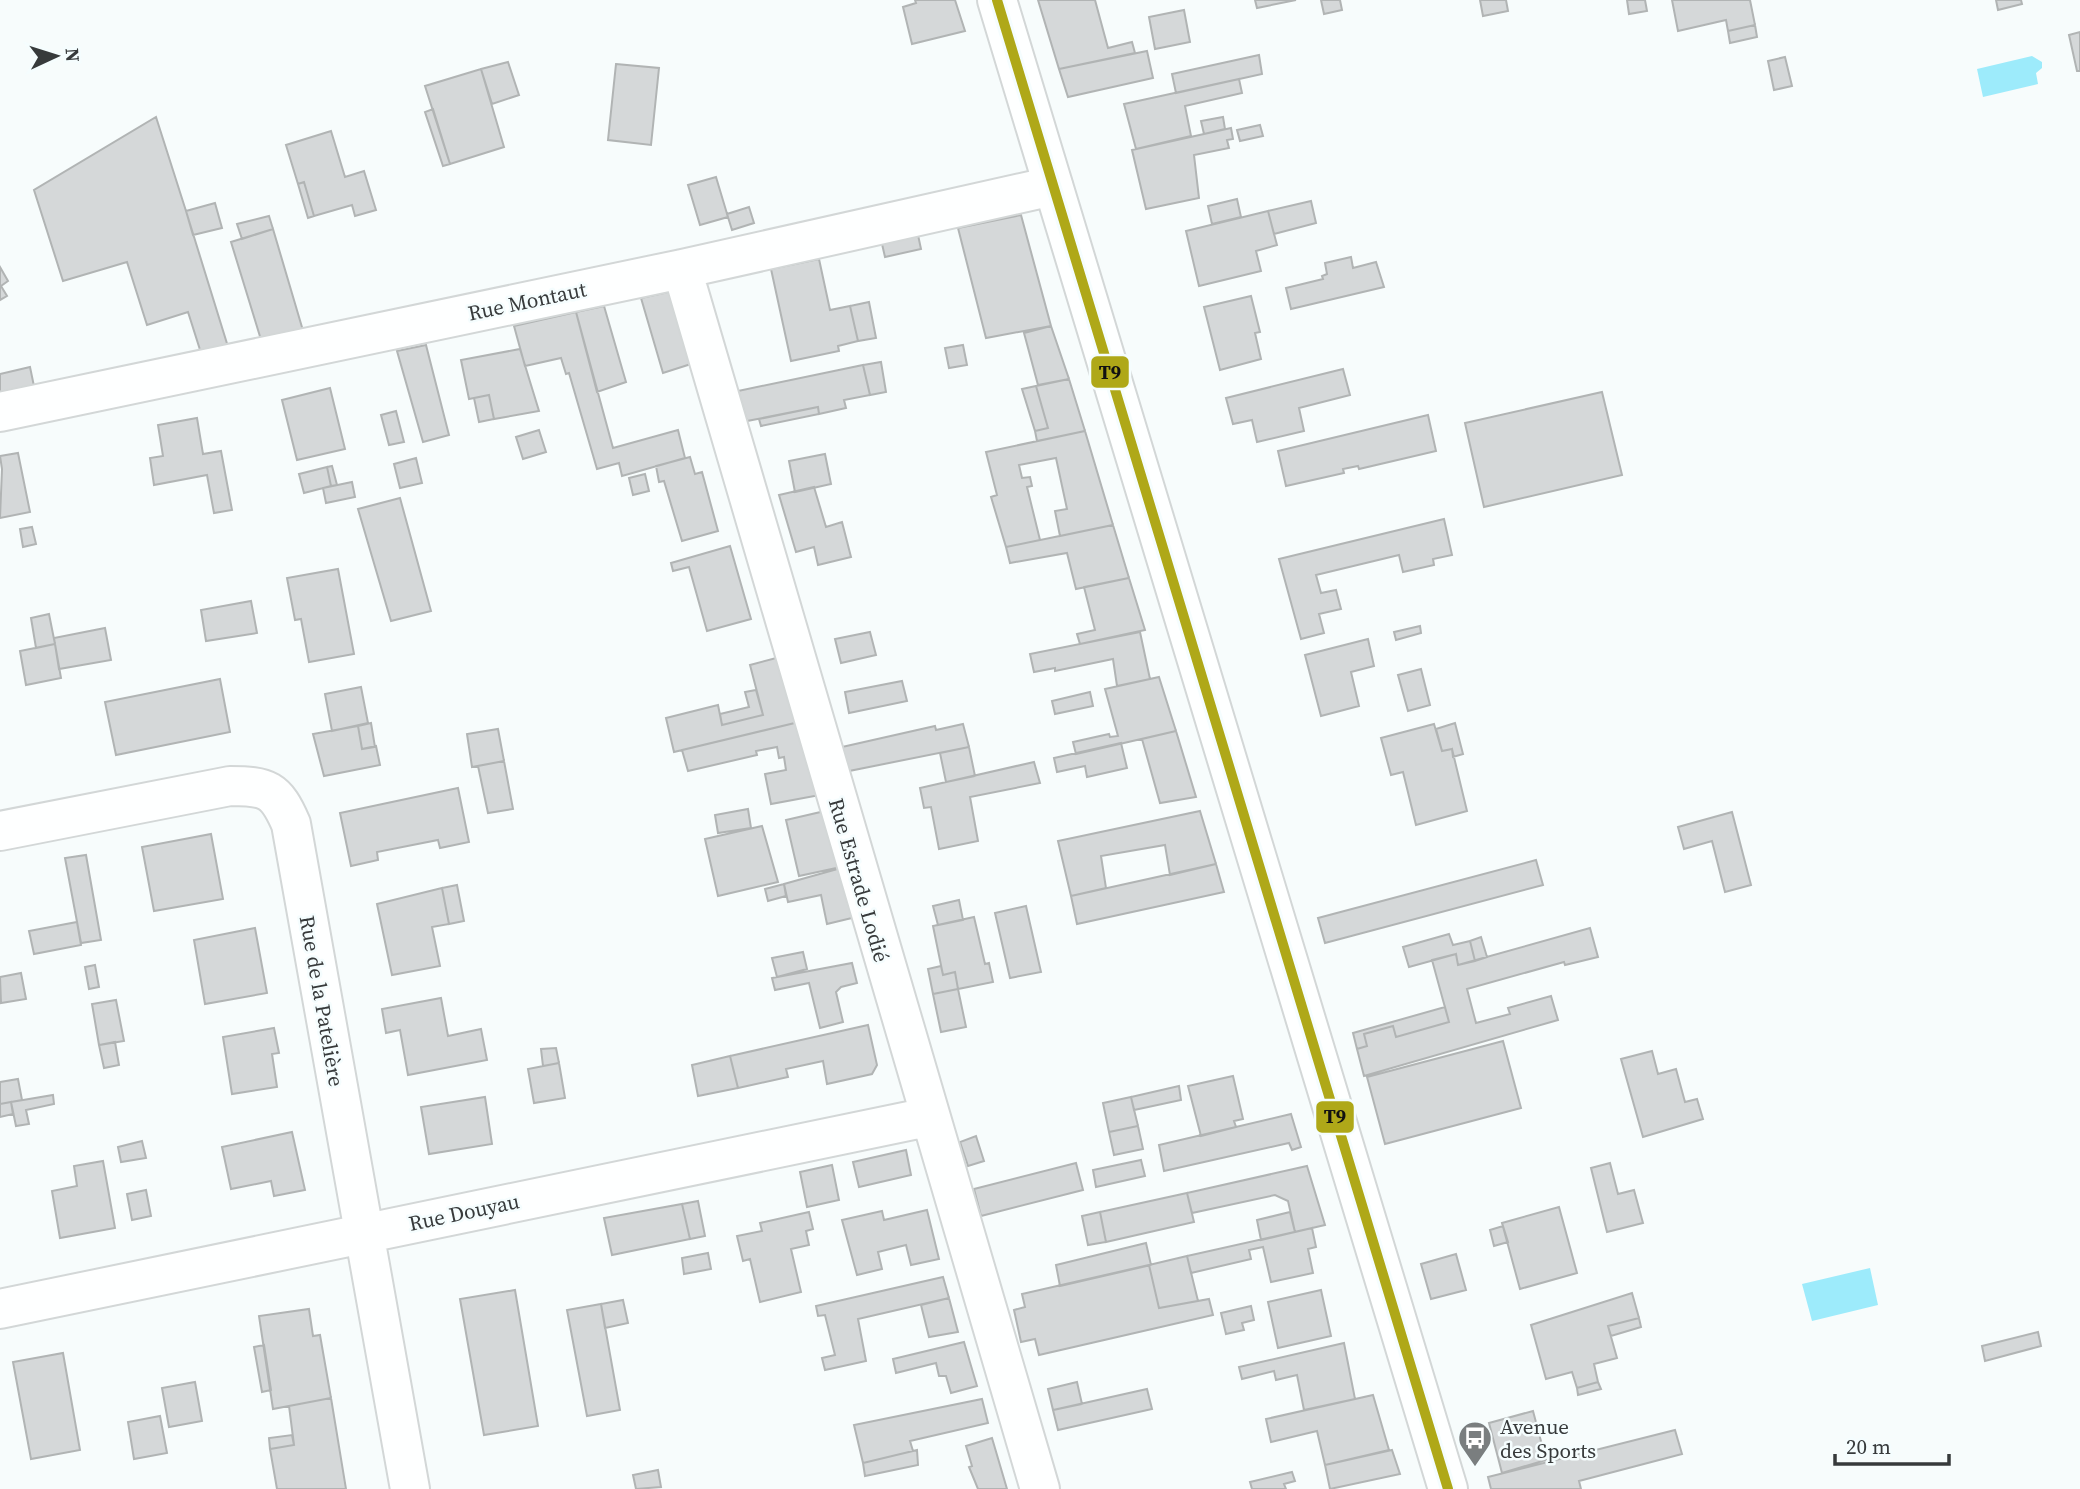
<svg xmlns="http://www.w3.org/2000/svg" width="2080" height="1489" font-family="'Source Serif 4',serif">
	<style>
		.water { fill: #9debfb }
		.building { fill: #d5d8d9; stroke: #b1b4b4; stroke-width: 2 }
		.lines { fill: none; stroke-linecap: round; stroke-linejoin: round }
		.minor-casing { stroke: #d3d7d7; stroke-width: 42 }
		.primary-casing { stroke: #d3d7d7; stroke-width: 42 }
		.minor { stroke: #feffff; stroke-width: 38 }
		.primary { stroke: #feffff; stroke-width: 38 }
		.bus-1-casing { stroke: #f5fdfe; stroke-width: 16 }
		.bus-1 { stroke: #afa818; stroke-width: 10 }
		.labels { text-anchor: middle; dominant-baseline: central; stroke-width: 5; stroke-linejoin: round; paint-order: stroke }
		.street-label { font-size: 21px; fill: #373a3b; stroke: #f5fdfe }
		.poi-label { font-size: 21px; fill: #373a3b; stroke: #f5fdfe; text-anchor: start }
		.line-badge { stroke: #f5fdfe; stroke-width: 2.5 }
		.pale-badge-label { font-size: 19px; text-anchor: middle; font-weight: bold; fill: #111 }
	</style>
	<rect width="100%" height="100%" fill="#f7fcfc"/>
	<!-- water -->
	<path class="water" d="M 2032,56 L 2042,62 L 2042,68 L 2036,73 L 2038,84 L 1983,97 L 1977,69 Z
		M 1870,1268 L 1878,1305 L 1812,1321 L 1802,1284 Z"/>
	<!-- building -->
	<path class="building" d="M 915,0 L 955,0 L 965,31 L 912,44 L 903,7 L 916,3 Z
		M 1038,0 L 1095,0 L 1108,48 L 1132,42 L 1135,53 L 1059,69 Z
		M 1255,0 L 1296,0 L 1257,8 Z
		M 1321,0 L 1340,0 L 1342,10 L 1324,14 Z
		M 1480,0 L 1506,0 L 1508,11 L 1483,16 Z
		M 1627,0 L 1645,0 L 1647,11 L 1629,14 Z
		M 1672,0 L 1750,0 L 1755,25 L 1728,31 L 1726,20 L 1678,31 Z
		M 1996,0 L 2021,0 L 2022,4 L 1998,10 Z
		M 1184,10 L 1190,42 L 1155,49 L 1149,17 Z
		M 1755,25 L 1757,37 L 1730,43 L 1728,31 Z
		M 2080,32 L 2080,71 L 2077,71 L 2069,35 Z
		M 1147,51 L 1153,78 L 1068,97 L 1059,69 Z
		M 1259,55 L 1262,74 L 1176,93 L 1172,74 Z
		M 1785,57 L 1792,86 L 1774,90 L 1768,61 Z
		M 508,62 L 519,95 L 492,104 L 481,69 Z
		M 616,64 L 659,68 L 651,145 L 608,140 Z
		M 481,69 L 504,147 L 450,164 L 425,86 Z
		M 1239,79 L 1242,93 L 1185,106 L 1191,136 L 1136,149 L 1124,104 Z
		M 433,109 L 450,164 L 443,166 L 425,112 Z
		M 156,117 L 186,211 L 229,350 L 202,356 L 188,312 L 147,325 L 127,262 L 63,281 L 34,190 Z
		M 1223,117 L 1225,129 L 1204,134 L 1201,121 Z
		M 1260,125 L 1263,136 L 1240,141 L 1237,130 Z
		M 1231,128 L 1233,139 L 1227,140 L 1229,148 L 1194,155 L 1199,198 L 1146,209 L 1132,150 Z
		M 331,131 L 345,177 L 364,171 L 376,210 L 355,216 L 352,205 L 314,216 L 304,182 L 298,184 L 286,145 Z
		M 716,177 L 728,217 L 700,225 L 688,185 Z
		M 304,182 L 314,216 L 308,218 L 298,184 Z
		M 1237,199 L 1241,217 L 1212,224 L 1208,206 Z
		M 1311,201 L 1316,223 L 1274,234 L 1268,211 Z
		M 215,203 L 222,228 L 193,235 L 186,211 Z
		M 749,207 L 754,223 L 732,230 L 727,214 Z
		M 1268,211 L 1277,245 L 1256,251 L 1261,271 L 1199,286 L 1186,231 Z
		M 1021,215 L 1051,326 L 986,338 L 958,228 Z
		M 269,216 L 273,229 L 242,239 L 237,224 Z
		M 273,229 L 304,334 L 262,343 L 231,242 Z
		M 918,235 L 921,249 L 885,257 L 882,244 Z
		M 1351,257 L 1353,268 L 1376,262 L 1384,287 L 1291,309 L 1286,288 L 1323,279 L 1322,276 L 1327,274 L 1325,263 Z
		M 819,259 L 830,310 L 850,306 L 858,341 L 838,346 L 839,351 L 791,361 L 771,269 Z
		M 0,267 L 8,281 L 1,286 L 7,296 L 0,300 Z
		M 673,291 L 694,363 L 663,373 L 641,298 Z
		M 1251,296 L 1260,332 L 1255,333 L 1261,359 L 1220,370 L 1204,307 Z
		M 869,302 L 876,338 L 858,341 L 850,306 Z
		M 604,306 L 626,382 L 597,392 L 576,312 Z
		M 576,312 L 613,448 L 678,430 L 685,458 L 622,476 L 619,463 L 597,469 L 569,373 L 566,374 L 561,358 L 525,366 L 514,326 Z
		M 1051,326 L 1069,379 L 1038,385 L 1024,333 Z
		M 426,345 L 449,435 L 423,442 L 397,351 Z
		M 963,345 L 967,365 L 949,368 L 945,348 Z
		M 520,349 L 539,411 L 494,419 L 489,395 L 469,399 L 461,360 Z
		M 881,362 L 886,392 L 870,395 L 863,365 Z
		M 863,365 L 870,395 L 844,400 L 846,408 L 819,414 L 818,407 L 747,421 L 738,391 Z
		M 30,367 L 35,391 L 0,399 L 0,374 Z
		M 1343,369 L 1350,395 L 1299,408 L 1304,431 L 1257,442 L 1252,420 L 1233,424 L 1226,398 Z
		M 1069,379 L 1085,431 L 1037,441 L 1035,431 L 1048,428 L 1036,386 Z
		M 1036,386 L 1048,428 L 1035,431 L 1022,389 Z
		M 330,388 L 345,449 L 297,460 L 282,400 Z
		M 1602,392 L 1622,475 L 1484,507 L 1465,423 Z
		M 489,395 L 494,419 L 479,422 L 474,398 Z
		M 818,407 L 819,414 L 761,426 L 759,419 Z
		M 396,411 L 404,442 L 389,445 L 381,415 Z
		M 1428,415 L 1436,451 L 1359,469 L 1358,466 L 1343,469 L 1344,473 L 1286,486 L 1278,451 Z
		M 197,418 L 203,454 L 221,451 L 232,510 L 214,513 L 207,475 L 154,485 L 150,458 L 163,456 L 158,425 Z
		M 539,430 L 546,452 L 523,459 L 516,437 Z
		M 1085,431 L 1113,525 L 1060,536 L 1055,511 L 1067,509 L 1056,458 L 1019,465 L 1022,478 L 1030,477 L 1032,486 L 1027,487 L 1040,540 L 1006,547 L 991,497 L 997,495 L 986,452 Z
		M 18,453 L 30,512 L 0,518 L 2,469 L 0,456 Z
		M 825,454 L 831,484 L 795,492 L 789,461 Z
		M 690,457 L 695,474 L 702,472 L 718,531 L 682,541 L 664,481 L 659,482 L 656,466 Z
		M 416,458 L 422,483 L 400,488 L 394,464 Z
		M 332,466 L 337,485 L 331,486 L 327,467 Z
		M 327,467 L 331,486 L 304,493 L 299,474 Z
		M 645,474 L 649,491 L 633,495 L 629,478 Z
		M 352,482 L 355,497 L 326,503 L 323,488 Z
		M 814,487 L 826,527 L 842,522 L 851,557 L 818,565 L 814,547 L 796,552 L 779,495 Z
		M 400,498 L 431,611 L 391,621 L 358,509 Z
		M 1444,519 L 1452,555 L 1433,559 L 1434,565 L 1403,572 L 1399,555 L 1316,575 L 1321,593 L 1336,590 L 1341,609 L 1319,614 L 1324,633 L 1301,639 L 1279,559 Z
		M 1113,525 L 1129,578 L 1076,589 L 1067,553 L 1010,563 L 1006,547 Z
		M 32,527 L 36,544 L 23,547 L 20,529 Z
		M 730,546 L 751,619 L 707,631 L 689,567 L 673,571 L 671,563 Z
		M 338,569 L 354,654 L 309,662 L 301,619 L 295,620 L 287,578 Z
		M 1129,578 L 1145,630 L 1080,644 L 1077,634 L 1095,630 L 1084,587 Z
		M 251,601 L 257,633 L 206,641 L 201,610 Z
		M 49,614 L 55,644 L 36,648 L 31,618 Z
		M 1420,626 L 1421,633 L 1396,640 L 1394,632 Z
		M 105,628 L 111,660 L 59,669 L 54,638 Z
		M 870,632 L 876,655 L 841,663 L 835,639 Z
		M 1140,632 L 1150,679 L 1117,686 L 1113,659 L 1055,671 L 1055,668 L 1034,672 L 1030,654 Z
		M 1368,639 L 1374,666 L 1351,672 L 1359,706 L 1321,716 L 1305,655 Z
		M 55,644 L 61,678 L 26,685 L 20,651 Z
		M 780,657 L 799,722 L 674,752 L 666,718 L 718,705 L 722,725 L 763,715 L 750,665 Z
		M 1421,669 L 1430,705 L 1408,711 L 1398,675 Z
		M 1159,677 L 1176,731 L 1076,754 L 1073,742 L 1109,734 L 1110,737 L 1118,736 L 1105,689 Z
		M 220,679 L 230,732 L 116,755 L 105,702 Z
		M 902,681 L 907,701 L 849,713 L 845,692 Z
		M 361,687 L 368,723 L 332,731 L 325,694 Z
		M 756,690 L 763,715 L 722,725 L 720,714 L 749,707 L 745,692 Z
		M 1090,692 L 1093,706 L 1055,714 L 1052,701 Z
		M 799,722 L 820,795 L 771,804 L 765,774 L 786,770 L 784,757 L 779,758 L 777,747 L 756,751 L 757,755 L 688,771 L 682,750 Z
		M 371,723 L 375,747 L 362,749 L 358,726 Z
		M 1455,723 L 1463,754 L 1453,757 L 1452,749 L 1442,751 L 1436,729 Z
		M 963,724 L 969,747 L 849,771 L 842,747 L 935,726 L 936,730 Z
		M 1434,724 L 1442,751 L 1452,749 L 1467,811 L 1416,825 L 1403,772 L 1391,775 L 1381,738 Z
		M 358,726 L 362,749 L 376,746 L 380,765 L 324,776 L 313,734 Z
		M 498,729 L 504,761 L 472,767 L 467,734 Z
		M 1176,731 L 1196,797 L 1160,803 L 1142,739 Z
		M 1121,743 L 1127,768 L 1087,777 L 1085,766 L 1057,772 L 1054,758 Z
		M 969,747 L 975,776 L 946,782 L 940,753 Z
		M 504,761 L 513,809 L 488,813 L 478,766 Z
		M 1034,762 L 1040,783 L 970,797 L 978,841 L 939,849 L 931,807 L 924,808 L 920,788 Z
		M 458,788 L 469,842 L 440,848 L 438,840 L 377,852 L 378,860 L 351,866 L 340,813 Z
		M 748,809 L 751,828 L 718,833 L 715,815 Z
		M 825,811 L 841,867 L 799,876 L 786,820 Z
		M 1200,811 L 1216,864 L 1170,875 L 1165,845 L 1101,856 L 1106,888 L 1071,896 L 1058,841 Z
		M 1732,812 L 1751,885 L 1725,892 L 1712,841 L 1684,849 L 1678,827 Z
		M 762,826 L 778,882 L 718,896 L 705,839 Z
		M 211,834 L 223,899 L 154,911 L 142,847 Z
		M 86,855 L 101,940 L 81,943 L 65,858 Z
		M 1536,860 L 1543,885 L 1325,943 L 1318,918 Z
		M 1216,864 L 1224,892 L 1077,924 L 1071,896 Z
		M 841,868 L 856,917 L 827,924 L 821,895 L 788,902 L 784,884 Z
		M 784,884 L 786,896 L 768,901 L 765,889 Z
		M 457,885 L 464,921 L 449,924 L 442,888 Z
		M 442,888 L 449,924 L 432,927 L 440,966 L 392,975 L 377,904 Z
		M 959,900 L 963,920 L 938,925 L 933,906 Z
		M 1026,906 L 1041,972 L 1010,978 L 995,913 Z
		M 974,917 L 985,964 L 989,963 L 993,982 L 958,989 L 955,972 L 943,975 L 933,926 Z
		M 77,922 L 81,945 L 34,954 L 29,931 Z
		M 255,928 L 267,993 L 205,1004 L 194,940 Z
		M 1590,928 L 1598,957 L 1565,965 L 1564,962 L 1467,989 L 1476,1023 L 1510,1014 L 1508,1008 L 1551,996 L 1558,1020 L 1364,1076 L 1357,1049 L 1367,1046 L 1364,1034 L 1393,1026 L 1396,1037 L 1449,1022 L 1432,960 L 1456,954 L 1458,965 Z
		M 1449,934 L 1453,945 L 1470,941 L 1475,961 L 1458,965 L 1456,954 L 1409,967 L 1403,947 Z
		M 1481,937 L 1487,957 L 1475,961 L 1470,941 Z
		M 803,952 L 807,969 L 777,977 L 772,958 Z
		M 852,963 L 857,983 L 841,987 L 836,992 L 843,1022 L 820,1028 L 809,983 L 775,990 L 772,978 Z
		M 95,965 L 99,987 L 89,989 L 85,967 Z
		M 941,966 L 943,975 L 955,972 L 958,989 L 933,994 L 928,969 Z
		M 21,973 L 26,999 L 1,1003 L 0,977 Z
		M 958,989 L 966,1027 L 941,1032 L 933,994 Z
		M 441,998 L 448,1036 L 481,1029 L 487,1060 L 408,1075 L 400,1030 L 386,1033 L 382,1009 Z
		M 116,1000 L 124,1041 L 99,1045 L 92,1004 Z
		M 1445,1007 L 1449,1022 L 1396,1037 L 1393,1026 L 1364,1034 L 1367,1046 L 1357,1049 L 1353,1033 Z
		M 868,1025 L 877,1065 L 872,1074 L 827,1084 L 823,1061 L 786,1069 L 788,1077 L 738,1088 L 730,1056 Z
		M 274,1028 L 279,1053 L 272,1054 L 277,1087 L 232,1094 L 223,1037 Z
		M 1503,1041 L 1521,1108 L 1385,1144 L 1367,1077 Z
		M 115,1042 L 119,1065 L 104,1068 L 99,1045 Z
		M 556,1048 L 559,1063 L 543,1066 L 541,1049 Z
		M 1652,1051 L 1658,1074 L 1676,1069 L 1685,1102 L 1697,1099 L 1703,1119 L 1643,1137 L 1621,1059 Z
		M 730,1056 L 738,1088 L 698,1096 L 692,1065 Z
		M 559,1063 L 565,1098 L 534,1103 L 528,1069 Z
		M 1233,1076 L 1243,1119 L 1234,1121 L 1236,1127 L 1201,1136 L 1188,1086 Z
		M 18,1079 L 22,1100 L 0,1104 L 0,1082 Z
		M 1179,1086 L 1181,1100 L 1134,1110 L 1131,1097 Z
		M 53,1095 L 54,1104 L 26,1110 L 29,1124 L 16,1126 L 11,1102 Z
		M 485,1097 L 492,1144 L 429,1154 L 421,1107 Z
		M 1131,1097 L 1138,1126 L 1109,1132 L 1103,1103 Z
		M 11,1102 L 13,1114 L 0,1117 L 0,1104 Z
		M 1291,1114 L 1301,1147 L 1292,1150 L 1289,1143 L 1164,1171 L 1159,1145 Z
		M 1138,1126 L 1143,1149 L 1114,1155 L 1109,1132 Z
		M 292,1132 L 305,1190 L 274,1196 L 271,1181 L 231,1189 L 222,1147 Z
		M 976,1136 L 984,1161 L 968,1166 L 960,1142 Z
		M 142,1141 L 146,1158 L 121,1162 L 118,1147 Z
		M 906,1150 L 911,1175 L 859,1187 L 853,1162 Z
		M 1141,1160 L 1145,1176 L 1096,1187 L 1093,1170 Z
		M 103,1161 L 115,1228 L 60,1238 L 52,1191 L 77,1186 L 74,1166 Z
		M 1076,1163 L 1083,1190 L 981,1216 L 974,1189 Z
		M 1610,1163 L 1618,1194 L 1634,1190 L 1643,1223 L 1607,1232 L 1591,1168 Z
		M 832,1165 L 839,1200 L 807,1207 L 800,1172 Z
		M 1307,1166 L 1325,1225 L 1295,1232 L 1288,1201 L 1275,1195 L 1192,1213 L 1187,1193 Z
		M 146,1190 L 151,1216 L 132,1220 L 127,1194 Z
		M 1187,1193 L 1194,1222 L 1106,1242 L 1100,1212 Z
		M 698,1201 L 705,1236 L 690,1239 L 682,1204 Z
		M 682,1204 L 690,1239 L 612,1255 L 604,1218 Z
		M 1559,1207 L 1577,1273 L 1520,1289 L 1502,1223 Z
		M 927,1210 L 939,1259 L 911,1265 L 906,1245 L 878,1252 L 882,1269 L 857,1275 L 842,1220 L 882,1211 L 884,1220 Z
		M 809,1212 L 813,1229 L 806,1231 L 809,1245 L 791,1249 L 801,1292 L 760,1302 L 750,1259 L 743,1261 L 737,1236 L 762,1231 L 760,1223 Z
		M 1100,1212 L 1106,1242 L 1088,1245 L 1082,1216 Z
		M 1290,1212 L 1295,1232 L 1261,1240 L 1257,1220 Z
		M 1503,1226 L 1508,1242 L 1494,1246 L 1490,1230 Z
		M 1312,1228 L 1316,1247 L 1308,1249 L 1313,1273 L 1271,1282 L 1263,1247 L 1249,1250 L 1251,1259 L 1191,1273 L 1187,1256 Z
		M 1146,1243 L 1151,1265 L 1060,1286 L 1056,1265 Z
		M 708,1253 L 711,1269 L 684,1274 L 682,1258 Z
		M 1456,1254 L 1466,1290 L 1431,1299 L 1421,1264 Z
		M 1187,1256 L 1198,1301 L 1159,1308 L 1149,1265 Z
		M 1149,1265 L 1159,1308 L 1209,1299 L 1213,1315 L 1039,1355 L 1035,1339 L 1021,1342 L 1014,1310 L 1025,1307 L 1022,1294 Z
		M 943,1277 L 949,1298 L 858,1319 L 866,1361 L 825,1370 L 822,1358 L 835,1355 L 825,1315 L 818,1316 L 816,1306 Z
		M 515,1290 L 538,1426 L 484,1435 L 460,1299 Z
		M 1321,1290 L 1331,1336 L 1278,1348 L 1268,1302 Z
		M 1632,1293 L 1639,1318 L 1608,1326 L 1617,1358 L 1594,1364 L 1598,1382 L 1577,1388 L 1572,1372 L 1546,1379 L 1531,1325 Z
		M 949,1298 L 958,1332 L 929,1337 L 921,1305 Z
		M 623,1300 L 628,1323 L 605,1328 L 601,1304 Z
		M 601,1304 L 620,1410 L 587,1416 L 567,1310 Z
		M 1251,1306 L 1254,1320 L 1242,1323 L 1244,1330 L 1226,1334 L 1221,1313 Z
		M 309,1309 L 313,1336 L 320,1335 L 331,1398 L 273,1409 L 259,1316 Z
		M 1639,1318 L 1641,1327 L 1611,1336 L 1608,1326 Z
		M 2038,1332 L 2041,1346 L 1985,1361 L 1982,1346 Z
		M 964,1342 L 977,1386 L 951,1393 L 946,1376 L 939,1376 L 936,1363 L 896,1373 L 893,1359 Z
		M 1344,1343 L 1355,1399 L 1304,1410 L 1297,1375 L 1276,1380 L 1274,1371 L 1242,1379 L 1239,1367 Z
		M 264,1345 L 271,1390 L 262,1392 L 254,1347 Z
		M 63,1353 L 80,1450 L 31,1459 L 13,1362 Z
		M 195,1382 L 202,1421 L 169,1427 L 162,1388 Z
		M 1077,1382 L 1082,1404 L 1053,1410 L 1048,1389 Z
		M 1598,1382 L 1601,1389 L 1578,1395 L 1577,1388 Z
		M 1147,1389 L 1152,1409 L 1058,1430 L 1053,1410 Z
		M 1373,1395 L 1389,1450 L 1325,1465 L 1317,1431 L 1271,1442 L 1266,1419 Z
		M 331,1398 L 346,1489 L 277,1489 L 270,1449 L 294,1445 L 289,1406 Z
		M 982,1399 L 988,1423 L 910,1441 L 913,1451 L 863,1463 L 854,1425 Z
		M 1533,1411 L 1546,1460 L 1502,1473 L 1489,1423 Z
		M 160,1416 L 167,1453 L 134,1459 L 128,1422 Z
		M 1675,1430 L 1682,1454 L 1579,1481 L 1581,1489 L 1491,1489 L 1488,1477 Z
		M 292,1435 L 294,1445 L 270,1449 L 269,1438 Z
		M 992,1438 L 1007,1489 L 978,1489 L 969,1467 L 972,1466 L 966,1446 Z
		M 917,1450 L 918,1465 L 865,1476 L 863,1463 Z
		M 1392,1450 L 1400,1474 L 1330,1489 L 1325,1465 Z
		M 658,1470 L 661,1487 L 636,1489 L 633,1475 Z
		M 1292,1472 L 1295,1481 L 1284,1484 L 1286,1489 L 1252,1489 L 1250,1482 Z"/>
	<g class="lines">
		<!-- minor casing -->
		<g class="minor-casing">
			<path id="minor" d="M 682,269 L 1040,1489
				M 0,412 L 682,269 L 1053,186
				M 0,831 L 230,786 C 267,786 276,789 291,824 L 410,1489
				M 0,1309 L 928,1117"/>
		</g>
		<!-- primary casing -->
		<g class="primary-casing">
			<path id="primary" d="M 997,0 L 1448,1489"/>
		</g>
		<!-- minor -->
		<use href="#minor" class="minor"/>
		<!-- primary -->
		<use href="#primary" class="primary"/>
		<!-- bus-1 casing -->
		<g class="bus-1-casing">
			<path id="bus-1" d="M 997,0 L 1448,1489"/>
		</g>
		<!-- bus-1 -->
		<use href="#bus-1" class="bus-1"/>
	</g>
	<!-- icons -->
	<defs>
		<g id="bus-pin" transform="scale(1.75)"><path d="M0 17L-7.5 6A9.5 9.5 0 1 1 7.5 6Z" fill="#7a7e7f" stroke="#f5fdfe"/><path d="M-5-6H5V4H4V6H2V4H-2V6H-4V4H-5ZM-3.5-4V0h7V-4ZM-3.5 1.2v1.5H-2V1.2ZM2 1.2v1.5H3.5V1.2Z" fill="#fff"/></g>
	</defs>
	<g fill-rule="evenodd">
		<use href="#bus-pin" x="1475" y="1438"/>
	</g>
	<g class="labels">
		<!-- street labels -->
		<g class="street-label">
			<text transform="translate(527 301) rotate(-12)">Rue Montaut</text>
			<text transform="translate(859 880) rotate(74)">Rue Estrade Lodié</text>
			<text transform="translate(322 1001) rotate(80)">Rue de la Patelière</text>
			<text transform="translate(464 1212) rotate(-12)">Rue Douyau</text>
		</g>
		<!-- poi labels -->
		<g class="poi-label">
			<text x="1500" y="1426">Avenue<tspan x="1500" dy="24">des Sports</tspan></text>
		</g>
	</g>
	<g class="line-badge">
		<rect x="1090" y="355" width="40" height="34" rx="7" fill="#afa818"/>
		<rect x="1315" y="1100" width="40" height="34" rx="7" fill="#afa818"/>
	</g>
	<g class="pale-badge-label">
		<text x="1110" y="379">T9</text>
		<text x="1335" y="1123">T9</text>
	</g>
	<!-- north arrow -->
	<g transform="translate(56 56) rotate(86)" stroke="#f5fdfe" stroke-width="5" paint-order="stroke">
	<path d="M0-5L12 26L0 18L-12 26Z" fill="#373a3b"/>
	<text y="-10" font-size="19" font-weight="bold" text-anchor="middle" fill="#373a3b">N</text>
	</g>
	<!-- scale -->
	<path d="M1835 1454v10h114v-10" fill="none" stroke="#373a3b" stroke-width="3.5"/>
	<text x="1846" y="1454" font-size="21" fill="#373a3b" stroke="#f5fdfe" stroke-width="5" paint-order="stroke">20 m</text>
</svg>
